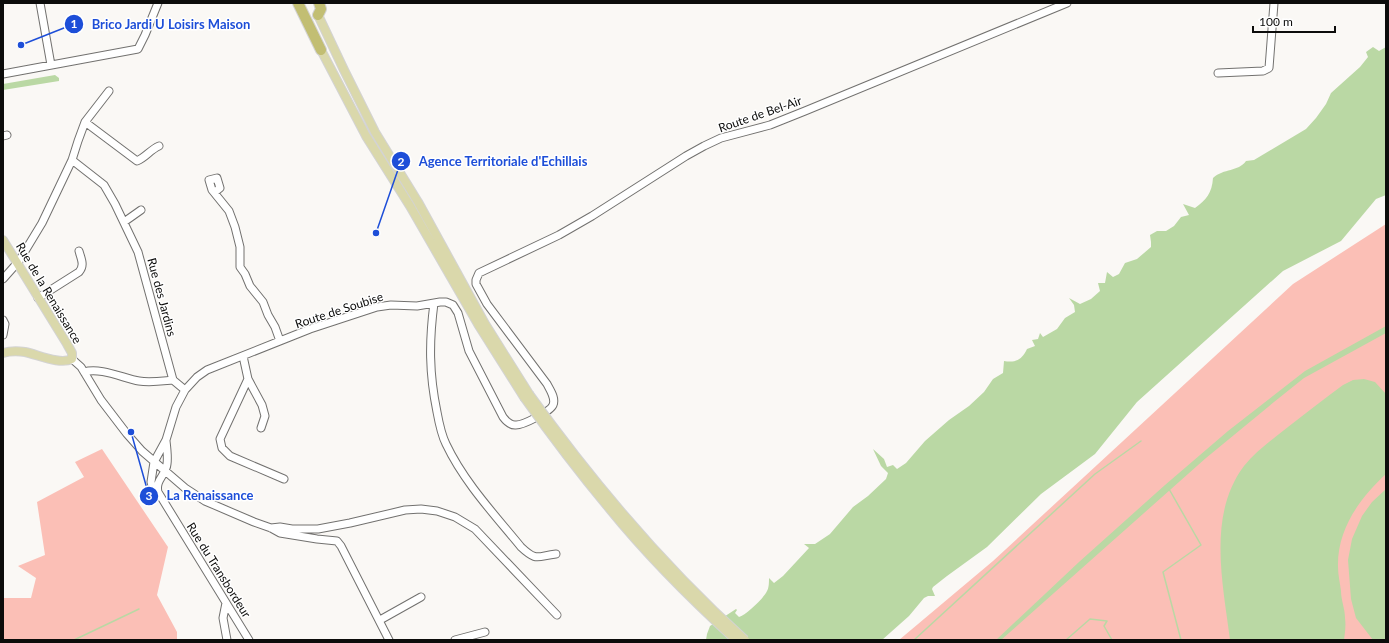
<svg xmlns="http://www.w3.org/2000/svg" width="1389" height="643" font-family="Lato,sans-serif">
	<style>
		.green { fill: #fbbfb6 }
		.water { fill: #bad8a4 }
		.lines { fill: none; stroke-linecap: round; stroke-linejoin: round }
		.stream { stroke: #bad8a4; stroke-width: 1.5 }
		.minor-casing { stroke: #72716f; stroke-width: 9 }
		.major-casing { stroke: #d3d3d3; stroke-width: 10 }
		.highway-casing { stroke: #d3d3d3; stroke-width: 12 }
		.minor { stroke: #fff; stroke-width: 7 }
		.major { stroke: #dad8ab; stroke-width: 8 }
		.highway { stroke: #c2be73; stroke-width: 10 }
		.major-bridge-casing { stroke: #d3d3d3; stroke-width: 10; stroke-linecap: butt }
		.major-bridge { stroke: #dad8ab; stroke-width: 8 }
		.labels { text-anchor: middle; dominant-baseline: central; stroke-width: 3; stroke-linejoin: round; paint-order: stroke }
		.street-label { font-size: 12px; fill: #0c0c0b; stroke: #fff }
		.leader { fill: none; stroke: #1d4ed8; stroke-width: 1.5 }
		.callout-dot { fill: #1d4ed8; stroke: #fff; stroke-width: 1.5 }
		.mark-label { font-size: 12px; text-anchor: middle; font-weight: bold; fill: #fff }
		.callout-label { font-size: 13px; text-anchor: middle; font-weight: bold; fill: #1d4ed8; stroke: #fff; stroke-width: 3; stroke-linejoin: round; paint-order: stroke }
	</style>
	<rect width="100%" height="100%" fill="#faf8f5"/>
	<!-- green -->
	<path class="green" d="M 1386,224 L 1386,640 L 899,640 L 993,561 L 1293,284 Z
		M 102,449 L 168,547 L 157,595 L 177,632 L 177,640 L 3,640 L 3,598 L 31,598 L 36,578 L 18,566 L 45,555 L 37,502 L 84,477 L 75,462 Z"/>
	<!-- water -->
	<path class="water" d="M 1373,47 L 1379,51 L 1386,47 L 1386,195 L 1376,199 L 1341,241 L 1283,271 L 1137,402 L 1095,454 L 1041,494 L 987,547 L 947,576 L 933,587 L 932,589 L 935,596 L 928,596 L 924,598 L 909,616 L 882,640 L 706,640 L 707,634 L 710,626 L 736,609 L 737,610 L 735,613 L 739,617 C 746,615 764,598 767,591 C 769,588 769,582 769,578 L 774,583 L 783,576 L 809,548 L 804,544 L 815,544 L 830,534 L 853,507 L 868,496 L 886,479 L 888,473 L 881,466 L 873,449 L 884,459 L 887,467 L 893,465 L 897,469 L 906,463 L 925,441 L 949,420 L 969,406 L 984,392 L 993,379 L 1003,373 L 1004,361 C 1015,363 1022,360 1027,349 L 1035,346 L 1032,340 L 1038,339 L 1040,333 L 1043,337 L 1057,329 L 1065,318 L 1075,312 L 1074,305 L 1069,298 L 1080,304 L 1091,299 L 1100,291 L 1098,283 L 1105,283 L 1107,272 L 1113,277 L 1119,274 L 1125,263 L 1137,259 L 1151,247 L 1151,242 L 1150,235 L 1157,231 L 1166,231 L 1174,226 L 1181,217 L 1189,215 L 1183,204 L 1195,208 C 1206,200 1212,193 1213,178 C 1224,168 1238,172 1246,161 L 1254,160 L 1306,129 L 1316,118 L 1326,104 L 1331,93 L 1360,67 L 1368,57 L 1366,52 Z
		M 55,75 L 59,78 L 59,81 L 3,90 L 3,84 Z
		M 1386,326 L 1386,333 L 1304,378 L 1274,402 L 1206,458 L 1001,640 L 996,640 L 1079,562 L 1165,485 L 1228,431 L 1305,371 Z
		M 1364,379 L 1375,382 L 1386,394 L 1386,474 C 1360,498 1337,529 1338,567 C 1338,575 1340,583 1341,591 C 1341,600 1345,609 1345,618 C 1346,625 1345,633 1344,640 L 1230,640 C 1223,584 1207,515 1244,466 C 1256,451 1273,439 1288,427 C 1306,413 1324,399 1343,385 L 1353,380 Z
		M 1386,489 L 1386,640 L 1373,640 L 1356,618 L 1351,599 L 1348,560 L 1352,539 L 1362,516 L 1372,502 Z"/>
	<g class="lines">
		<!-- stream -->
		<path class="stream" d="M 1169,489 L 1201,545 L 1163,572 L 1181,640
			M 74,640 L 139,609
			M 914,640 L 1095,474 L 1141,441
			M 1066,640 L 1090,619 L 1107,621 L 1104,626 L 1112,640"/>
		<!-- minor casing -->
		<g class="minor-casing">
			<path id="minor" d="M 40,3 L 51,65
				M 1218,73 L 1263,71 L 1269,68 L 1274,3
				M 3,74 L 138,49 L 145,35 L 158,3
				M 85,122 L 137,161 C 146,157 150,150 159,146
				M 3,136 L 7,135
				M 72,160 L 104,185 L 115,204 L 138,252 L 173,380
				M 215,192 L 220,188 L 217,178 L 209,180 L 212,190 L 229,211 L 235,227 L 240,247 L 240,267 L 245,274 L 250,286 L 263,302 L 268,315 L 275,327 L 280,341
				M 124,222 L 141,210
				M 3,279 L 19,261 L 42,223 L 72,160 L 78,141 L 85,122 L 109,91
				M 38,298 L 79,272 C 85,265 81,259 79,251
				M 434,303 C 429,342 429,373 437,412 C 439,423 441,434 446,444 C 464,482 494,514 521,547 C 537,562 537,556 556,554
				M 3,320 L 5,324 L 3,335
				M 243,356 L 248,379 L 220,439 L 222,448 L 230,456 L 284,479
				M 72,359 L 81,367 L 101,400 L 127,434 L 142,451 L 185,488 L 205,501 L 254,522 L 271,528 L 280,533 L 317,539 L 337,541 L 341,546 L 389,640
				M 84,372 C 100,367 123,378 139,381 C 150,383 162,381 173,380 L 185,390
				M 248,379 L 262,405 L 265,416 L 261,428
				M 158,492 C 155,480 166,475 167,464 C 168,457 167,449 166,441
				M 271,528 L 280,527 L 292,529 L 318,529 L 350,523 L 405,510 L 421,509 L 437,511 L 455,517 L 475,529 L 557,615
				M 226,603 L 223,618 L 227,640
				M 380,620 L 421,597
				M 249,640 L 158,492 L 152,486 L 151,482 L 154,462 L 166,440 L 176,407 L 185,390 L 197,377 L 207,370 L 310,329 L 377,307 L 391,305 L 417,306 L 440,302 L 446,302 L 453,305 L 458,313 L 469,351 L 503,417 C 506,421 510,425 515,425 C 522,426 551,411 553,405 C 556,398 550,390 547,384 L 487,304 L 476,284 L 476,280 L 479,273 L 559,235 L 592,216 L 686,156 L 704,146 L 721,138 L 770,125 L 805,111 L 1067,3
				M 455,640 L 485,632"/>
		</g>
		<!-- major casing -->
		<g class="major-casing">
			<path id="major" d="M 318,15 L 344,70 L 375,132 L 418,202 L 485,324 L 529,394
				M 321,50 L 366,136 L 410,206 L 478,324 L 524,397
				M 3,240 L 67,344 L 72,353 L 72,359 C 60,365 39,355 25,352 C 18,351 10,351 3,353"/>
		</g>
		<!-- highway casing -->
		<g class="highway-casing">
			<path id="highway" d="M 298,3 L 321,50
				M 318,15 L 321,9 L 319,3"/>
		</g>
		<!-- minor -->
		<use href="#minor" class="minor"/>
		<!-- major -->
		<use href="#major" class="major"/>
		<!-- highway -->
		<use href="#highway" class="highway"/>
		<!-- major-bridge casing -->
		<g class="major-bridge-casing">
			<path id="major-bridge" d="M 529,394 C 593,483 663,566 745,640
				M 524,397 C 551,435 579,472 609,508 C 647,555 691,599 736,640"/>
		</g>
		<!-- major-bridge -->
		<use href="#major-bridge" class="major-bridge"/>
	</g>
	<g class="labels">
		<!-- street labels -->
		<g class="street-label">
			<text transform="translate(760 114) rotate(-19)">Route de Bel-Air</text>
			<text transform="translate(49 293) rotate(59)">Rue de la Renaissance</text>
			<text transform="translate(162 297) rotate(75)">Rue des Jardins</text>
			<text transform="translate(339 310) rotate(-18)">Route de Soubise</text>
			<text transform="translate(219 570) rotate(58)">Rue du Transbordeur</text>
		</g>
	</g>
	<!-- callouts -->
	<path class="leader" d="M21 45L74 24M376 233L401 161M131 432L149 496"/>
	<g class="callout-dot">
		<circle cx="21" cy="45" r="4"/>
		<circle cx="376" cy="233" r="4"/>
		<circle cx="131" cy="432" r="4"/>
		<circle cx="74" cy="24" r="10"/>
		<circle cx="401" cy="161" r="10"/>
		<circle cx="149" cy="496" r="10"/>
	</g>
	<g class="mark-label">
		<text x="74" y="28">1</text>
		<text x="401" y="166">2</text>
		<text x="149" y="500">3</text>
	</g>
	<g class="callout-label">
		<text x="171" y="29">Brico Jardi U Loisirs Maison</text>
		<text x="503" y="166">Agence Territoriale d'Echillais</text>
		<text x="210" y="500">La Renaissance</text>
	</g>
	<!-- border -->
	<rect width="1389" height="643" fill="none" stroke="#0c0c0b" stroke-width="8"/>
	<!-- scale -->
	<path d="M1253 26v6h82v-6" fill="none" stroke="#0c0c0b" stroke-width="2"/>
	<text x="1259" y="26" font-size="12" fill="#0c0c0b" stroke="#ffffff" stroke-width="3" paint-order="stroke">100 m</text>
</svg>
